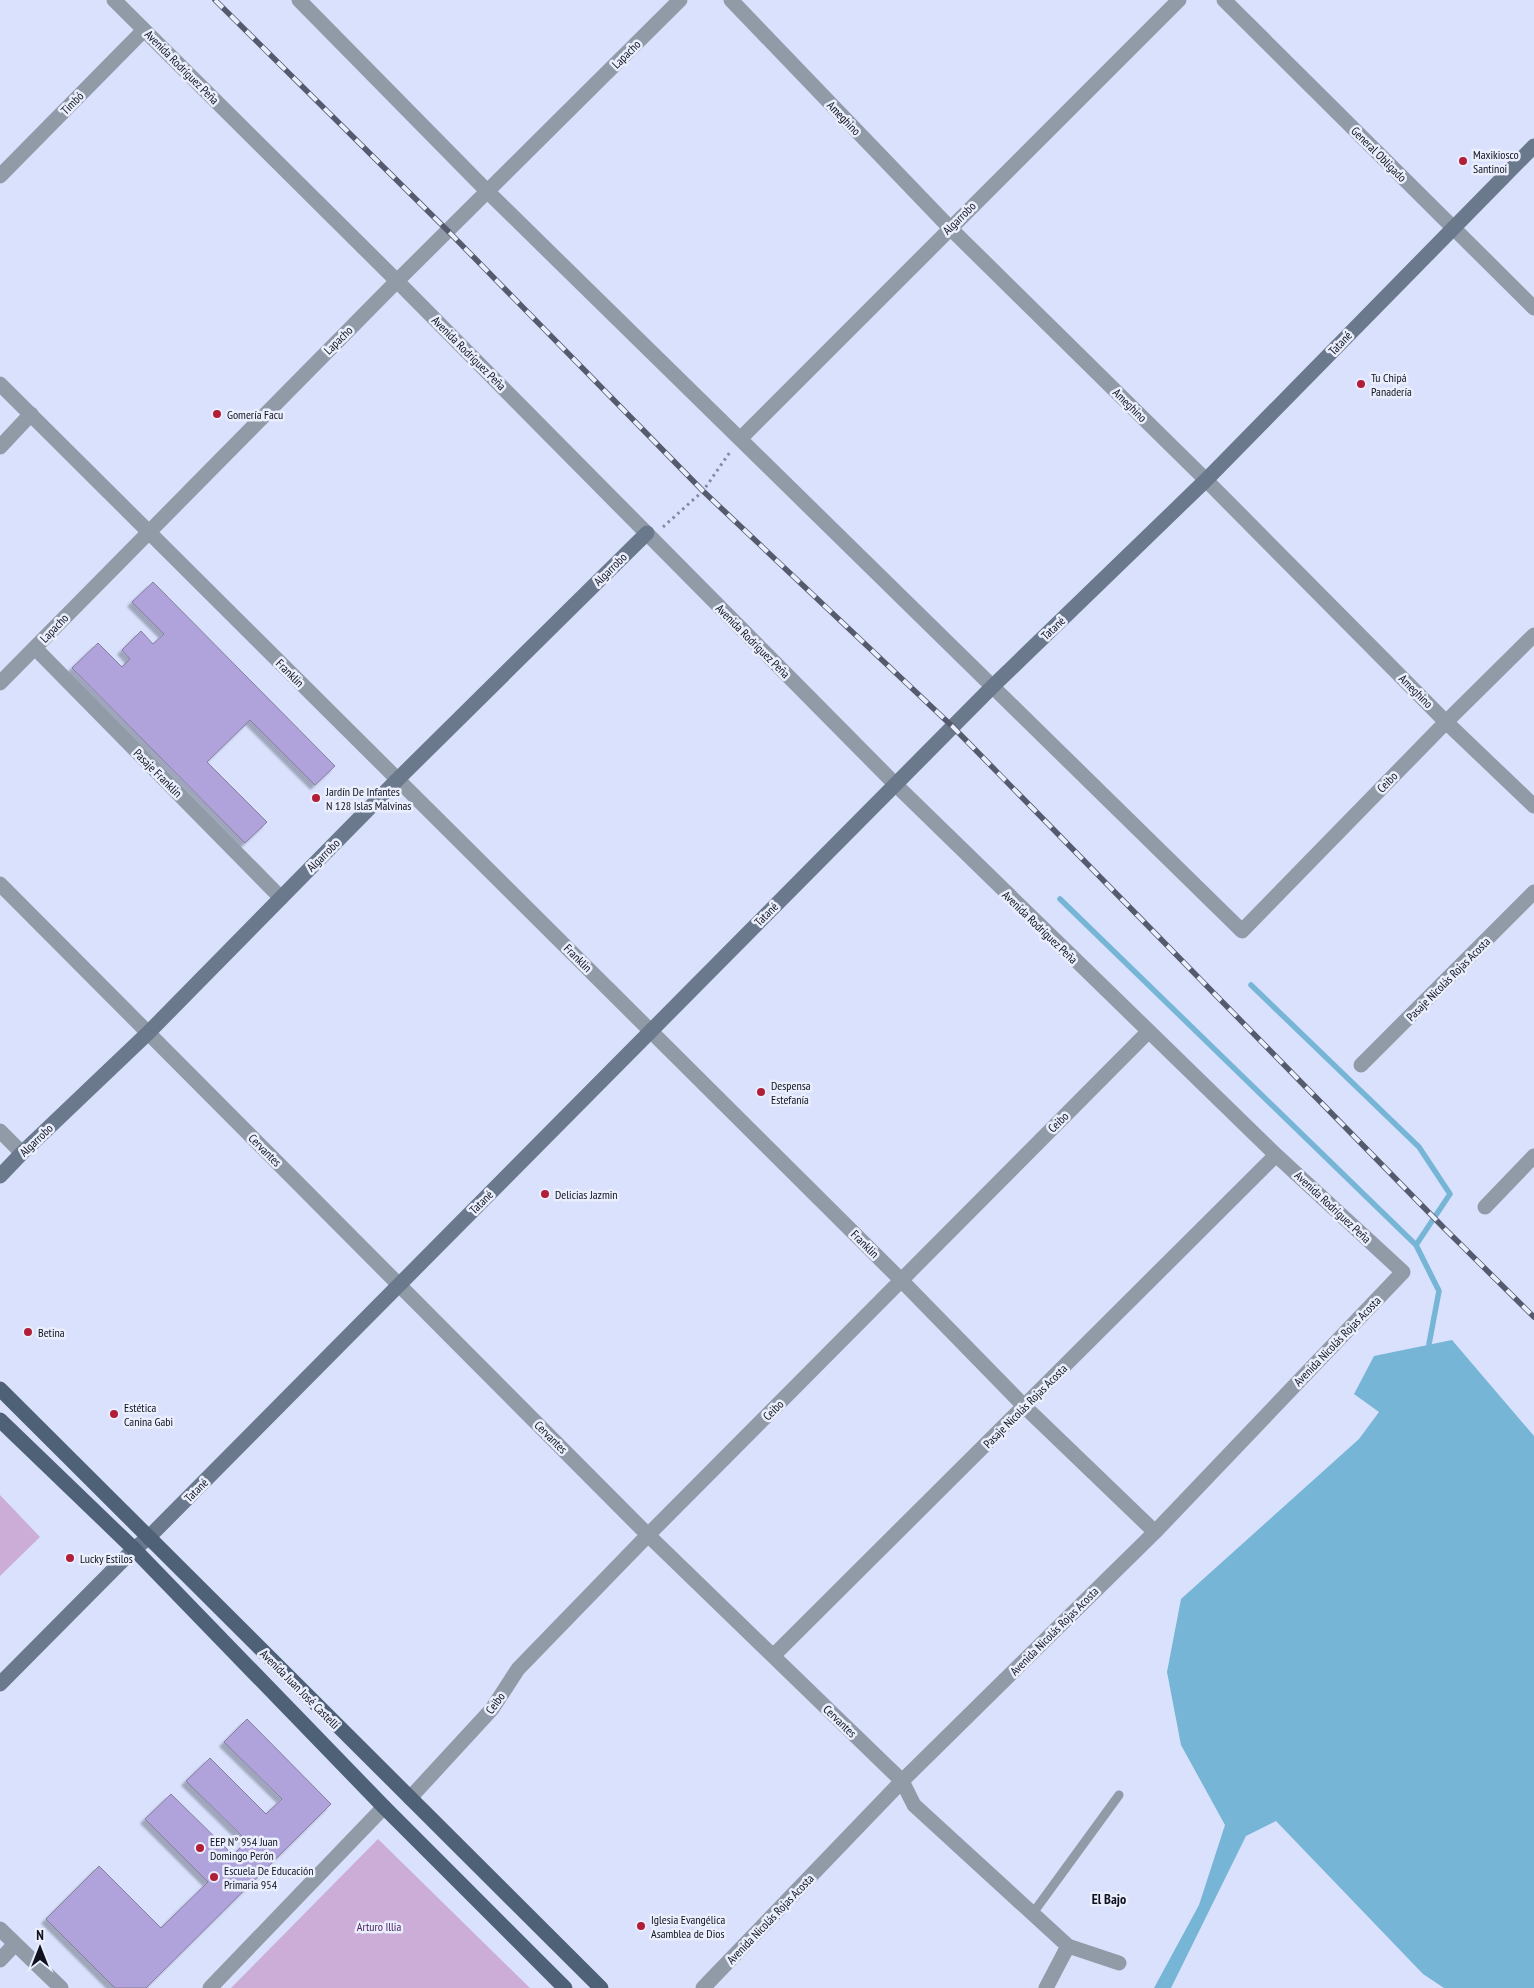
<svg xmlns="http://www.w3.org/2000/svg" width="1534" height="1988" font-family="'PT Sans Narrow',sans-serif">
	<style>
		.green { fill: #cbadd7 }
		.water { fill: #76b5d6 }
		.lines { fill: none; stroke-linecap: round; stroke-linejoin: round }
		.stream { stroke: #76b5d6; stroke-width: 5.5 }
		.building { fill: #b0a3db; stroke: #857e9f; filter: url(#shadow) }
		.path { stroke: #83899e; stroke-width: 3; stroke-dasharray: 2.5 4; stroke-linecap: butt }
		.lane { stroke: #919ba8; stroke-width: 9 }
		.street { stroke: #919ba8; stroke-width: 15 }
		.secondary { stroke: #6a798b; stroke-width: 15 }
		.primary { stroke: #4e6177; stroke-width: 15 }
		.rail-casing { stroke: #555a6c; stroke-width: 5.5 }
		.rail { stroke: #eaeefd; stroke-width: 4; stroke-dasharray: 11; stroke-linecap: butt }
		.poi-dot { fill: #b11e37; stroke: #eaeefd; stroke-width: 2 }
		.labels { text-anchor: middle; dominant-baseline: central; stroke-width: 5; stroke-linejoin: round; paint-order: stroke }
		.street-label { font-size: 12px; fill: #10131f; stroke: #eaeefd }
		.poi-label { font-size: 12px; fill: #10131f; stroke: #eaeefd; text-anchor: start }
		.park-label { font-size: 12px; fill: #502461; stroke: #eaeefd }
		.neighbourhood-label { font-size: 14px; font-weight: bold; fill: #10131f; stroke: #eaeefd }
	</style>
	<defs>
		<filter id="shadow"><feDropShadow dx="-4.5" dy="4.5" stdDeviation="1" flood-color="#0004"/></filter>
	</defs>
	<rect width="100%" height="100%" fill="#d9e1fd"/>
	<!-- green -->
	<path class="green" d="M 0,1495 L 40,1537 L 0,1576 Z
		M 378,1839 L 530,1988 L 231,1988 Z"/>
	<!-- water -->
	<path class="water" d="M 1452,1340 L 1534,1436 L 1534,1988 L 1444,1988 L 1423,1974 L 1276,1821 L 1246,1836 L 1171,1988 L 1154,1988 L 1199,1905 L 1225,1825 L 1181,1745 L 1167,1672 L 1181,1599 L 1359,1439 L 1379,1412 L 1354,1394 L 1374,1356 Z"/>
	<g class="lines">
		<!-- stream -->
		<path class="stream" d="M 1060,899 L 1416,1245 L 1439,1291 L 1429,1344
			M 1251,985 L 1419,1147 L 1450,1194 L 1416,1245"/>
	</g>
	<!-- building -->
	<path class="building" d="M 153,582 L 335,766 L 315,785 L 250,720 L 207,762 L 267,822 L 245,843 L 72,668 L 98,643 L 122,667 L 130,659 L 122,650 L 141,631 L 153,644 L 164,634 L 132,602 Z
		M 247,1719 L 331,1804 L 146,1988 L 115,1988 L 46,1919 L 99,1866 L 161,1928 L 208,1882 L 145,1819 L 171,1794 L 233,1855 L 247,1841 L 186,1781 L 210,1758 L 266,1814 L 282,1799 L 224,1742 Z"/>
	<g class="lines">
		<!-- path -->
		<path class="path" d="M 663,527 L 703,491 L 730,452"/>
		<!-- lane -->
		<path class="lane" d="M 1033,1913 L 1119,1795"/>
		<!-- street -->
		<path class="street" d="M 114,0 L 397,281 L 896,785 L 1276,1155 L 1403,1272 L 1155,1532 L 902,1781 L 703,1988
			M 299,0 L 488,192 L 1242,931 L 1446,722 L 1534,635
			M 731,0 L 950,228 L 1206,480 L 1446,722 L 1534,806
			M 1224,0 L 1534,308
			M 0,176 L 144,30
			M 0,384 L 901,1280 L 1025,1407 L 1155,1532
			M 741,438 L 1179,0
			M 0,447 L 31,414
			M 35,648 L 281,898
			M 0,683 L 397,281 L 680,0
			M 0,884 L 648,1535 L 902,1781 L 914,1805 L 1068,1946 L 1119,1963
			M 1361,1065 L 1534,892
			M 0,1131 L 22,1153
			M 1485,1207 L 1534,1156
			M 773,1656 L 1276,1155
			M 410,1798 L 492,1709 L 518,1669 L 648,1535 L 1148,1032
			M 0,1929 L 61,1988
			M 0,1960 L 15,1944
			M 210,1988 L 384,1807
			M 1046,1988 L 1068,1946"/>
		<!-- secondary -->
		<path class="secondary" d="M 0,1176 L 22,1153 L 148,1033 L 398,779 L 647,533
			M 0,1684 L 134,1549 L 148,1538 L 993,686 L 1206,480 L 1534,146"/>
		<!-- primary -->
		<path class="primary" d="M 0,1389 L 601,1988
			M 0,1420 L 134,1549 L 384,1807 L 565,1988"/>
		<!-- rail casing -->
		<g class="rail-casing">
			<path id="rail" d="M 215,0 L 448,231 L 703,491 L 953,727 L 1444,1228 L 1534,1317"/>
		</g>
		<!-- rail -->
		<use href="#rail" class="rail"/>
	</g>
	<!-- markers -->
	<g class="poi-dot">
		<circle cx="1463" cy="161" r="5"/>
		<circle cx="1361" cy="384" r="5"/>
		<circle cx="217" cy="414" r="5"/>
		<circle cx="316" cy="798" r="5"/>
		<circle cx="761" cy="1092" r="5"/>
		<circle cx="545" cy="1194" r="5"/>
		<circle cx="28" cy="1332" r="5"/>
		<circle cx="114" cy="1414" r="5"/>
		<circle cx="70" cy="1558" r="5"/>
		<circle cx="200" cy="1848" r="5"/>
		<circle cx="214" cy="1877" r="5"/>
		<circle cx="641" cy="1926" r="5"/>
	</g>
	<g class="labels">
		<!-- street labels -->
		<g class="street-label">
			<text transform="translate(626 54) rotate(-45)">Lapacho</text>
			<text transform="translate(182 67) rotate(45)">Avenida Rodríguez Peña</text>
			<text transform="translate(72 103) rotate(-45)">Timbó</text>
			<text transform="translate(844 118) rotate(46)">Ameghino</text>
			<text transform="translate(1379 154) rotate(45)">General Obligado</text>
			<text transform="translate(959 218) rotate(-45)">Algarrobo</text>
			<text transform="translate(338 340) rotate(-45)">Lapacho</text>
			<text transform="translate(1340 343) rotate(-46)">Tatané</text>
			<text transform="translate(469 353) rotate(45)">Avenida Rodríguez Peña</text>
			<text transform="translate(1130 405) rotate(45)">Ameghino</text>
			<text transform="translate(610 569) rotate(-45)">Algarrobo</text>
			<text transform="translate(54 628) rotate(-46)">Lapacho</text>
			<text transform="translate(1053 628) rotate(-44)">Tatané</text>
			<text transform="translate(753 641) rotate(45)">Avenida Rodríguez Peña</text>
			<text transform="translate(290 673) rotate(45)">Franklin</text>
			<text transform="translate(1416 691) rotate(45)">Ameghino</text>
			<text transform="translate(158 773) rotate(45)">Pasaje Franklin</text>
			<text transform="translate(1387 782) rotate(-46)">Ceibo</text>
			<text transform="translate(323 855) rotate(-45)">Algarrobo</text>
			<text transform="translate(766 914) rotate(-45)">Tatané</text>
			<text transform="translate(1040 927) rotate(44)">Avenida Rodríguez Peña</text>
			<text transform="translate(578 958) rotate(45)">Franklin</text>
			<text transform="translate(1448 979) rotate(-45)">Pasaje Nicolás Rojas Acosta</text>
			<text transform="translate(1058 1122) rotate(-45)">Ceibo</text>
			<text transform="translate(36 1140) rotate(-44)">Algarrobo</text>
			<text transform="translate(265 1150) rotate(45)">Cervantes</text>
			<text transform="translate(481 1202) rotate(-45)">Tatané</text>
			<text transform="translate(1333 1207) rotate(43)">Avenida Rodríguez Peña</text>
			<text transform="translate(865 1244) rotate(45)">Franklin</text>
			<text transform="translate(1337 1341) rotate(-46)">Avenida Nicolás Rojas Acosta</text>
			<text transform="translate(1025 1406) rotate(-45)">Pasaje Nicolás Rojas Acosta</text>
			<text transform="translate(773 1410) rotate(-45)">Ceibo</text>
			<text transform="translate(551 1437) rotate(45)">Cervantes</text>
			<text transform="translate(196 1490) rotate(-45)">Tatané</text>
			<text transform="translate(1054 1631) rotate(-45)">Avenida Nicolás Rojas Acosta</text>
			<text transform="translate(300 1689) rotate(45)">Avenida Juan José Castelli</text>
			<text transform="translate(495 1703) rotate(-54)">Ceibo</text>
			<text transform="translate(840 1721) rotate(44)">Cervantes</text>
			<text transform="translate(770 1919) rotate(-46)">Avenida Nicolás Rojas Acosta</text>
		</g>
		<!-- poi labels -->
		<g class="poi-label">
			<text x="1473" y="154">Maxikiosco<tspan x="1473" dy="14">Santinoi</tspan></text>
			<text x="1371" y="377">Tu Chipá<tspan x="1371" dy="14">Panadería</tspan></text>
			<text x="227" y="414">Gomería Facu</text>
			<text x="326" y="791">Jardín De Infantes<tspan x="326" dy="14">N 128 Islas Malvinas</tspan></text>
			<text x="771" y="1085">Despensa<tspan x="771" dy="14">Estefanía</tspan></text>
			<text x="555" y="1194">Delicias Jazmin</text>
			<text x="38" y="1332">Betina</text>
			<text x="124" y="1407">Estética<tspan x="124" dy="14">Canina Gabi</tspan></text>
			<text x="80" y="1558">Lucky Estilos</text>
			<text x="210" y="1841">EEP N° 954 Juan<tspan x="210" dy="14">Domingo Perón</tspan></text>
			<text x="224" y="1870">Escuela De Educación<tspan x="224" dy="14">Primaria 954</tspan></text>
			<text x="651" y="1919">Iglesia Evangélica<tspan x="651" dy="14">Asamblea de Dios</tspan></text>
		</g>
		<!-- park labels -->
		<g class="park-label">
			<text x="379" y="1926">Arturo Illia</text>
		</g>
		<!-- neighbourhood labels -->
		<g class="neighbourhood-label">
			<text x="1109" y="1899">El Bajo</text>
		</g>
	</g>
	<!-- north arrow -->
	<g transform="translate(40 1948)" stroke="#eaeefd" stroke-width="4" paint-order="stroke">
	<path d="M0-4L9 19L0 12L-9 19Z" fill="#10131f"/>
	<text y="-8" font-size="14" font-weight="bold" text-anchor="middle" fill="#10131f">N</text>
	</g>
</svg>
